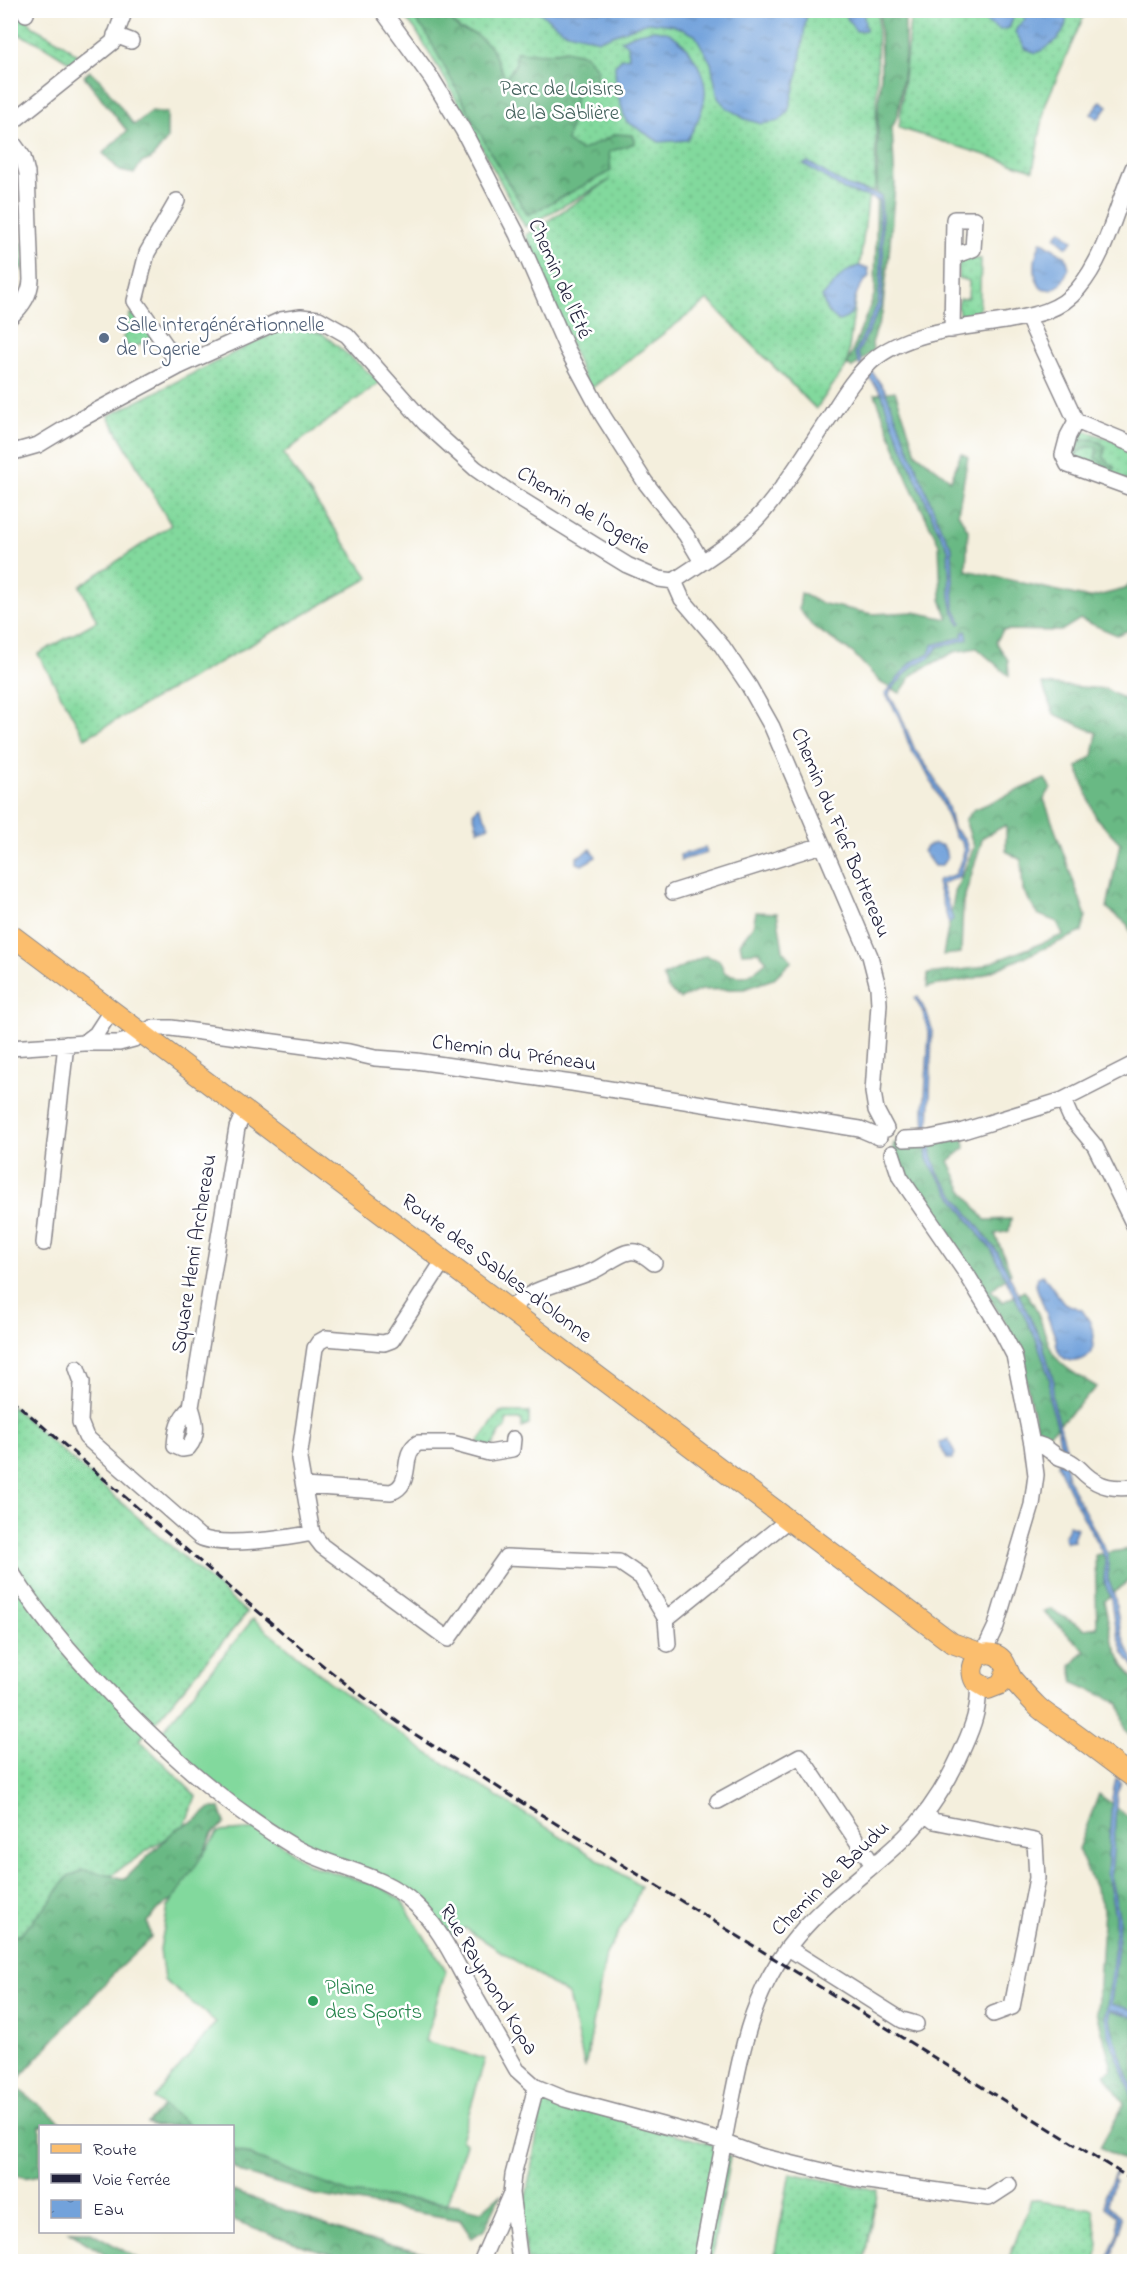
<svg xmlns="http://www.w3.org/2000/svg" width="1145" height="2272" font-family="'Indie Flower',sans-serif">
	<style>
		.grass { fill: url(#grass-dots); stroke: #527e6c; stroke-width: 1.5 }
		.forest { fill: url(#forest-crowns); stroke: #466e60; stroke-width: 1.5 }
		.pitch { fill: #82d99d; stroke: #527e6c; stroke-width: 1.5 }
		.water { fill: url(#water-ripples); stroke: #4a628b; stroke-width: 1.5 }
		.lines { fill: none; stroke-linecap: round; stroke-linejoin: round }
		.minor-casing { stroke: #8b888c; stroke-width: 18 }
		.major-casing { stroke: #8b888c; stroke-width: 22 }
		.minor { stroke: #fff; stroke-width: 15 }
		.major { stroke: #fbbe6e; stroke-width: 20 }
		.rail { stroke: #22223b; stroke-width: 3; stroke-dasharray: 9 4.5; stroke-linecap: butt }
		.service-dot { fill: #5c6f8a; stroke: #fff; stroke-width: 2 }
		.leisure-dot { fill: #2e9e5b; stroke: #fff; stroke-width: 2 }
		.labels { text-anchor: middle; dominant-baseline: central; stroke-width: 5; stroke-linejoin: round; paint-order: stroke }
		.park-label { font-size: 21px; fill: #44625d; stroke: #fff }
		.street-label { font-size: 21px; fill: #22223b; stroke: #fff }
		.service-label { font-size: 21px; fill: #4e5e75; stroke: #fff; text-anchor: start }
		.leisure-label { font-size: 21px; fill: #27864d; stroke: #fff; text-anchor: start }
	</style>
	<defs>
		<pattern id="grass-dots" width="8" height="8" patternUnits="userSpaceOnUse" patternTransform="scale(1.5)"><rect width="8" height="8" fill="#82d99d"/><path d="M2 2h.1M6 6h.1" fill="none" stroke="#70ba88" stroke-width="1.8" stroke-linecap="round"/></pattern>
		<pattern id="forest-crowns" width="20" height="18" patternUnits="userSpaceOnUse" patternTransform="scale(1.5)"><rect width="20" height="18" fill="#69b984"/><path d="M2 6a3 3 0 1 1 6 0M12 15a3 3 0 1 1 6 0" fill="none" stroke="#56966d"/></pattern>
		<pattern id="water-ripples" width="26" height="14" patternUnits="userSpaceOnUse" patternTransform="scale(1.5)"><rect width="26" height="14" fill="#72a2db"/><path d="M2 4q2-2 4 0t4 0M15 11q2-2 4 0t4 0" fill="none" stroke="#5d84b3"/></pattern>
	</defs>
	<rect width="100%" height="100%" fill="#fff"/>
	<filter id="ink" filterUnits="userSpaceOnUse"><feTurbulence type="fractalNoise" baseFrequency=".0167" numOctaves="2"/><feDisplacementMap in="SourceGraphic" scale="12" xChannelSelector="R" yChannelSelector="G"/><feConvolveMatrix kernelMatrix="1 2 1 2 8 2 1 2 1" color-interpolation-filters="sRGB"/></filter>
	<filter id="wash" filterUnits="userSpaceOnUse"><feTurbulence type="fractalNoise" baseFrequency=".008" numOctaves="4" result="noise"/><feDisplacementMap in="SourceGraphic" scale="24" xChannelSelector="R" yChannelSelector="G"/><feGaussianBlur stdDeviation="1.35" result="paint"/><feColorMatrix in="noise" values="0 0 0 0 0 0 0 0 0 0 0 0 0 0 0 0 0 1.4 0 .05"/><feComposite in="paint" operator="in"/></filter>
	<g filter="url(#wash)">
		<rect width="100%" height="100%" fill="#f4efdd"/>
		<!-- grass -->
		<path class="grass" d="M 10,11 L 20,11 L 33,27 L 62,43 L 82,59 L 74,65 L 39,43 L 11,31 Z
			M 399,11 L 878,11 L 875,192 L 849,187 L 869,193 L 847,365 L 816,409 L 708,300 L 589,390 L 526,235 L 610,180 L 525,227 L 445,79 L 415,29 Z
			M 911,11 L 1086,11 L 1046,103 L 1033,170 L 899,128 Z
			M 10,242 L 12,244 L 22,243 L 24,272 L 11,254 Z
			M 965,258 L 981,259 L 979,321 L 965,323 C 959,317 956,307 960,299 L 968,298 L 969,281 L 958,278 L 959,262 Z
			M 130,314 L 139,316 L 153,337 L 130,350 L 123,338 Z
			M 289,325 L 323,334 L 380,382 L 283,454 L 369,578 L 85,738 L 38,654 L 97,621 L 80,586 L 171,525 L 108,416 Z
			M 1080,429 L 1134,448 L 1134,475 L 1130,474 L 1127,481 L 1070,461 L 1067,453 Z
			M 11,1406 L 247,1613 L 140,1740 L 196,1796 L 185,1825 L 11,1943 Z
			M 500,1412 L 529,1412 L 529,1425 L 522,1428 L 522,1420 L 506,1420 L 506,1428 C 497,1431 498,1442 490,1447 L 477,1444 Z
			M 544,2096 L 713,2145 L 730,2157 L 711,2261 L 527,2261 L 522,2220 Z
			M 790,2173 L 878,2190 L 864,2261 L 773,2262 Z
			M 1031,2200 L 1093,2209 L 1099,2244 L 1096,2261 L 1008,2261 Z"/>
		<!-- forest -->
		<path class="forest" d="M 407,11 L 443,11 L 459,29 L 475,34 L 491,47 L 506,79 L 516,63 L 516,52 L 546,54 L 565,50 L 586,55 L 598,70 L 593,89 L 577,91 L 567,141 L 581,151 L 616,134 L 632,135 L 635,143 L 609,152 L 611,171 L 528,215 L 495,161 L 425,31 Z
			M 880,11 L 905,11 L 905,61 L 898,114 L 892,128 L 895,184 L 889,255 L 882,314 L 872,343 L 873,351 L 852,368 L 847,365 L 875,293 L 878,108 L 881,75 Z
			M 90,71 L 101,81 L 134,125 L 152,111 L 167,113 L 167,140 L 151,159 L 141,163 L 134,174 L 120,171 L 103,153 L 127,131 L 84,76 Z
			M 895,391 L 916,453 L 951,480 L 961,453 L 968,457 L 958,513 L 968,530 L 966,570 L 1089,598 L 1125,589 L 1134,578 L 1134,628 L 1117,635 L 1080,619 L 1061,631 L 1003,630 L 996,642 L 1008,660 L 1009,676 L 977,648 L 954,652 L 913,674 L 900,693 L 881,683 L 853,653 L 812,626 L 799,609 L 801,593 L 820,603 L 872,614 L 914,612 L 948,619 L 941,599 L 939,544 L 908,481 L 875,394 Z
			M 1094,439 L 1105,446 L 1104,458 L 1115,468 L 1113,470 L 1095,458 L 1097,447 L 1087,447 L 1073,456 L 1074,448 L 1081,440 Z
			M 1042,684 L 1106,689 L 1134,705 L 1134,941 L 1127,924 L 1107,908 L 1120,843 L 1096,818 L 1077,767 L 1093,756 L 1097,733 L 1054,714 Z
			M 1045,779 L 1051,788 L 1044,799 L 1086,916 L 1082,932 L 976,978 L 927,987 L 928,974 L 977,968 L 1063,935 L 1057,922 L 1037,914 L 1023,890 L 1021,860 L 1006,851 L 1006,825 L 983,837 L 963,902 L 961,953 L 943,955 L 955,892 L 974,847 L 965,820 L 973,810 Z
			M 756,912 L 777,913 L 783,950 L 792,961 L 773,979 L 744,989 L 701,990 L 680,999 L 667,988 L 663,976 L 705,956 L 719,960 L 725,973 C 746,980 751,975 767,961 L 759,952 L 742,953 L 740,943 L 753,926 Z
			M 964,1139 L 965,1148 L 949,1161 L 962,1189 L 985,1220 L 1011,1219 L 1009,1231 L 995,1234 L 1011,1273 L 991,1290 L 1003,1302 L 1024,1291 C 1040,1307 1042,1331 1052,1351 C 1061,1368 1081,1377 1097,1387 L 1047,1436 L 1037,1431 L 1019,1349 L 1003,1319 L 892,1151 L 894,1143 Z
			M 1129,1549 L 1134,1553 L 1134,1576 L 1104,1601 L 1112,1640 L 1123,1664 L 1134,1679 L 1134,1739 L 1125,1730 L 1119,1703 L 1074,1683 L 1071,1666 L 1085,1650 L 1043,1612 L 1050,1609 L 1085,1629 L 1097,1627 L 1095,1555 Z
			M 1099,1794 L 1134,1821 L 1134,2166 L 1100,2147 L 1124,2104 L 1105,2074 L 1112,2069 L 1097,2012 L 1104,1909 L 1078,1849 Z
			M 210,1808 L 220,1808 L 225,1823 L 212,1834 L 199,1863 L 173,1899 L 155,1912 L 148,1922 L 151,1938 L 117,1970 L 13,2085 L 66,2126 L 40,2126 L 40,2174 C 30,2179 21,2179 11,2172 L 10,1938 L 20,1934 L 46,1907 L 68,1876 L 85,1870 L 125,1879 L 176,1829 L 196,1820 Z
			M 176,2093 L 172,2112 L 191,2126 L 154,2126 L 147,2123 Z
			M 232,2149 L 349,2193 L 458,2205 L 481,2211 L 501,2194 L 484,2230 L 472,2238 L 460,2220 L 316,2195 L 243,2173 L 233,2167 Z
			M 233,2191 L 358,2237 L 462,2261 L 355,2261 L 307,2247 L 233,2220 Z
			M 69,2232 L 91,2232 L 142,2261 L 115,2261 Z"/>
		<!-- pitch -->
		<path class="pitch" d="M 253,1619 L 336,1687 L 426,1752 L 641,1886 L 632,1909 L 606,1954 L 585,2068 L 568,1995 L 465,1928 L 449,1937 L 429,1909 L 322,1856 L 245,1810 L 159,1735 Z
			M 260,1829 L 310,1865 L 381,1887 L 401,1900 L 446,1970 L 425,2041 L 485,2059 L 461,2140 L 466,2143 L 447,2203 L 349,2193 L 233,2149 L 232,2126 L 191,2126 L 154,2099 L 216,2022 L 164,1980 L 160,1949 L 168,1907 L 218,1832 Z"/>
		<!-- water -->
		<path class="water" d="M 538,11 L 807,11 L 799,69 L 788,112 L 779,121 L 762,124 L 745,119 L 726,107 L 718,98 L 711,63 L 695,35 L 673,25 L 648,22 L 599,40 L 564,31 Z
			M 846,11 L 863,11 L 866,30 L 856,31 L 847,18 Z
			M 980,11 L 1065,11 C 1071,31 1054,45 1036,53 L 1026,49 L 1015,32 L 1018,26 L 1025,20 L 1023,14 L 1016,11 L 1009,28 L 1000,30 L 986,22 Z
			M 654,30 C 659,31 667,31 671,34 C 691,47 710,78 704,102 C 701,115 694,129 687,140 L 659,142 L 626,121 L 616,89 L 615,65 L 621,59 L 629,57 L 628,45 L 621,40 L 638,33 Z
			M 1101,101 L 1108,106 L 1098,119 L 1091,114 Z
			M 808,162 L 845,185 L 881,196 L 884,271 L 881,306 L 858,353 L 862,362 L 861,368 L 855,353 L 878,303 L 881,272 L 879,200 L 844,190 L 804,164 Z
			M 1061,230 L 1073,241 L 1067,247 L 1055,237 Z
			M 1041,241 L 1066,257 L 1069,268 L 1061,284 L 1052,290 L 1041,288 C 1031,274 1035,255 1041,241 Z
			M 858,266 L 868,268 L 869,276 C 865,282 859,286 857,293 C 851,306 857,316 839,321 L 827,311 L 822,297 L 844,273 Z
			M 870,369 L 885,390 L 941,528 L 952,548 L 954,606 L 961,623 L 959,624 L 952,607 L 950,596 L 948,549 L 937,528 L 888,413 L 882,394 L 866,373 Z
			M 966,631 L 968,639 L 938,647 L 929,658 L 914,665 L 890,691 L 889,695 L 899,711 L 915,750 L 933,775 L 948,807 L 953,828 L 965,839 L 968,850 L 960,876 L 941,884 L 953,919 L 949,924 L 937,883 L 938,880 L 956,874 L 964,852 L 962,842 L 955,837 L 943,805 L 924,768 L 911,750 L 899,717 L 885,693 L 912,662 L 929,653 L 933,645 L 963,637 L 962,633 Z
			M 479,806 L 489,825 L 487,827 L 478,830 L 473,812 Z
			M 934,844 L 941,845 L 945,849 L 947,858 L 941,866 L 934,866 L 923,851 L 927,846 Z
			M 705,848 L 707,853 L 681,860 L 680,855 Z
			M 591,849 L 596,857 L 582,865 L 577,863 L 577,857 Z
			M 918,997 L 927,1014 L 932,1029 L 929,1131 L 925,1131 L 924,1111 L 929,1034 L 923,1013 L 915,998 Z
			M 926,1145 L 931,1146 L 932,1155 L 938,1173 L 998,1253 L 1042,1342 L 1054,1382 L 1052,1397 L 1068,1455 L 1061,1452 L 1057,1425 L 1049,1398 L 1050,1380 L 1037,1341 L 991,1249 L 978,1233 L 932,1168 L 927,1159 Z
			M 1043,1275 L 1064,1303 L 1082,1310 L 1090,1322 L 1094,1335 L 1092,1353 C 1076,1367 1057,1363 1056,1339 L 1035,1283 L 1038,1277 Z
			M 948,1439 L 955,1454 L 952,1459 L 947,1459 L 939,1443 Z
			M 1059,1461 L 1065,1464 L 1068,1478 L 1076,1495 L 1108,1555 L 1108,1579 L 1115,1598 L 1119,1624 L 1126,1647 L 1134,1661 L 1134,1667 L 1124,1653 L 1114,1622 L 1111,1599 L 1104,1581 L 1105,1558 L 1069,1490 L 1058,1465 Z
			M 1069,1525 L 1077,1528 L 1073,1538 L 1074,1541 L 1066,1542 L 1064,1537 Z
			M 1116,1778 L 1121,1782 L 1117,1793 L 1111,1879 L 1119,1916 L 1118,1946 L 1111,2004 L 1134,2010 L 1134,2017 L 1110,2010 C 1107,2025 1128,2075 1134,2092 L 1134,2101 L 1109,2035 L 1106,2016 L 1115,1945 L 1115,1916 L 1107,1873 L 1112,1798 Z
			M 1115,2173 L 1116,2174 L 1113,2179 L 1115,2181 L 1108,2199 L 1108,2205 L 1121,2216 L 1121,2228 L 1110,2261 L 1107,2261 L 1118,2231 L 1117,2216 L 1105,2207 L 1105,2196 Z"/>
	</g>
	<g filter="url(#ink)">
		<g class="lines">
			<!-- minor casing -->
			<g class="minor-casing">
				<path id="minor" d="M 24,10 L 26,14
					M 382,10 L 432,79 L 463,130 L 517,234 L 567,349 L 603,416 L 645,482 L 686,535 L 702,562
					M 115,35 L 131,41
					M 10,124 L 113,42 L 125,10
					M 10,139 L 23,157 L 27,173 L 31,280 C 30,295 22,307 10,317
					M 177,201 L 147,253 L 135,301 L 180,366
					M 1028,318 L 1076,421 L 1134,445
					M 952,330 L 954,219 L 975,219 L 973,249 L 954,256
					M 1076,421 L 1068,436 L 1063,455 L 1068,465 L 1134,489
					M 10,453 L 38,445 L 81,419 L 180,366 L 281,320 L 301,317 L 319,319 L 347,335 L 425,423 L 476,469 L 515,496 L 627,565 L 659,579 L 674,581 C 705,560 738,541 763,512 C 789,482 809,447 831,415 C 843,396 855,376 872,361 C 907,331 961,328 1005,321 C 1032,316 1059,312 1078,289 C 1107,255 1116,206 1134,166
					M 674,581 L 682,599 L 722,646 L 749,686 L 772,727 L 870,956 L 878,987 L 879,1004 L 873,1092 L 876,1110 L 886,1129
					M 673,892 L 822,845
					M 84,1043 L 96,1034 L 111,1011
					M 10,1048 L 84,1043 L 119,1043 L 134,1039 L 152,1028 L 171,1028 L 349,1052 L 375,1058 L 416,1061 L 572,1083 L 860,1129 L 879,1137
					M 1063,1100 L 1070,1116 L 1095,1146 L 1134,1225
					M 904,1139 L 929,1138 L 963,1131 L 1063,1100 L 1134,1064
					M 892,1153 L 900,1177 L 966,1273 L 1001,1330 L 1014,1355 L 1032,1444 L 1036,1475 L 1032,1505 L 996,1626 L 986,1647 L 986,1654
					M 44,1243 L 66,1044
					M 444,1260 L 392,1340 L 384,1343 L 326,1338 L 319,1342 L 315,1348 L 299,1459 L 312,1533 L 322,1546 L 448,1639 L 506,1557 L 619,1562 L 641,1577 L 666,1619 L 788,1520
					M 510,1310 C 533,1285 564,1284 593,1271 C 603,1267 619,1253 630,1252 C 639,1250 648,1258 654,1263
					M 77,1368 L 82,1382 L 80,1422 L 86,1437 L 200,1537 C 220,1548 289,1538 312,1533
					M 191,1407 C 178,1419 176,1430 175,1446 L 182,1449 L 188,1448 C 199,1435 196,1422 191,1407 L 237,1128 L 245,1110
					M 1032,1444 C 1043,1443 1049,1451 1057,1456 C 1062,1459 1067,1459 1071,1462 C 1076,1465 1081,1470 1085,1474 C 1100,1488 1115,1489 1134,1487
					M 304,1486 L 391,1492 C 415,1484 399,1454 418,1443 L 452,1443 L 489,1453 L 512,1449 L 513,1439
					M 10,1570 C 45,1626 88,1672 135,1719 C 184,1767 234,1811 293,1846 C 332,1869 382,1872 415,1904 C 437,1924 451,1953 465,1979 C 482,2009 499,2039 517,2070 L 536,2087 L 565,2099 L 714,2139 L 760,2156 L 861,2180 L 989,2198 L 1009,2185
					M 666,1619 L 668,1644
					M 718,1801 L 800,1756 L 873,1865
					M 925,1814 L 934,1821 L 1035,1841 L 1037,1878 L 1012,2007 L 993,2014
					M 788,1948 L 902,2020 L 916,2024
					M 511,2193 L 520,2262
					M 481,2262 L 511,2193 L 513,2175 L 536,2087
					M 701,2262 C 710,2214 719,2166 728,2119 C 742,2050 751,1990 798,1935 C 829,1898 871,1870 905,1837 C 931,1811 950,1779 964,1746 C 973,1726 980,1707 978,1685"/>
			</g>
			<!-- major casing -->
			<g class="major-casing">
				<path id="major" d="M 10,934 L 952,1643 L 983,1654
					M 1007,1671 L 1001,1684 L 988,1689 L 975,1681 C 967,1667 979,1647 996,1655 C 1007,1660 1007,1672 1013,1680 C 1020,1688 1028,1697 1035,1704 C 1043,1713 1055,1719 1064,1726 C 1088,1743 1111,1761 1134,1778"/>
			</g>
			<!-- minor -->
			<use href="#minor" class="minor"/>
			<!-- major -->
			<use href="#major" class="major"/>
			<!-- rail -->
			<path class="rail" d="M 10,1398 L 290,1639 L 350,1687 L 410,1731 L 521,1802 L 1134,2181"/>
		</g>
	</g>
	<!-- markers -->
	<circle class="service-dot" cx="104" cy="338" r="6"/>
	<circle class="leisure-dot" cx="313" cy="2001" r="6"/>
	<g class="labels">
		<!-- park labels -->
		<g class="park-label">
			<text x="562" y="90">Parc de Loisirs<tspan x="562" dy="24">de la Sablière</tspan></text>
		</g>
		<!-- street labels -->
		<g class="street-label">
			<text transform="translate(559 279) rotate(66)">Chemin de l'Été</text>
			<text transform="translate(583 511) rotate(31)">Chemin de l'Ogerie</text>
			<text transform="translate(840 833) rotate(67)">Chemin du Fief Bottereau</text>
			<text transform="translate(514 1054) rotate(8)">Chemin du Préneau</text>
			<text transform="translate(195 1254) rotate(-81)">Square Henri Archereau</text>
			<text transform="translate(496 1269) rotate(37)">Route des Sables-d'Olonne</text>
			<text transform="translate(831 1879) rotate(-44)">Chemin de Baudu</text>
			<text transform="translate(488 1980) rotate(59)">Rue Raymond Kopa</text>
		</g>
		<!-- service labels -->
		<g class="service-label">
			<text x="116" y="326">Salle intergénérationnelle<tspan x="116" dy="24">de l’Ogerie</tspan></text>
		</g>
		<!-- leisure labels -->
		<g class="leisure-label">
			<text x="325" y="1989">Plaine<tspan x="325" dy="24">des Sports</tspan></text>
		</g>
	</g>
	<!-- margin -->
	<rect width="1145" height="2272" fill="none" stroke="#fff" stroke-width="36"/>
	<!-- legend -->
	<rect x="39" y="2125" width="195" height="108" fill="#ffffff" stroke="#a7a7b1" stroke-width="1.5"/>
	<rect x="51" y="2144" width="30" height="9" fill="#fbbe6e" stroke="#a7a7b1" stroke-width="1.5"/>
	<text x="93" y="2155" font-size="18" fill="#22223b">Route</text>
	<rect x="51" y="2174" width="30" height="9" fill="#22223b" stroke="#a7a7b1" stroke-width="1.5"/>
	<text x="93" y="2185" font-size="18" fill="#22223b">Voie ferrée</text>
	<rect x="51" y="2200" width="30" height="18" fill="url(#water-ripples)" stroke="#a7a7b1" stroke-width="1.5"/>
	<text x="93" y="2215" font-size="18" fill="#22223b">Eau</text>
</svg>
